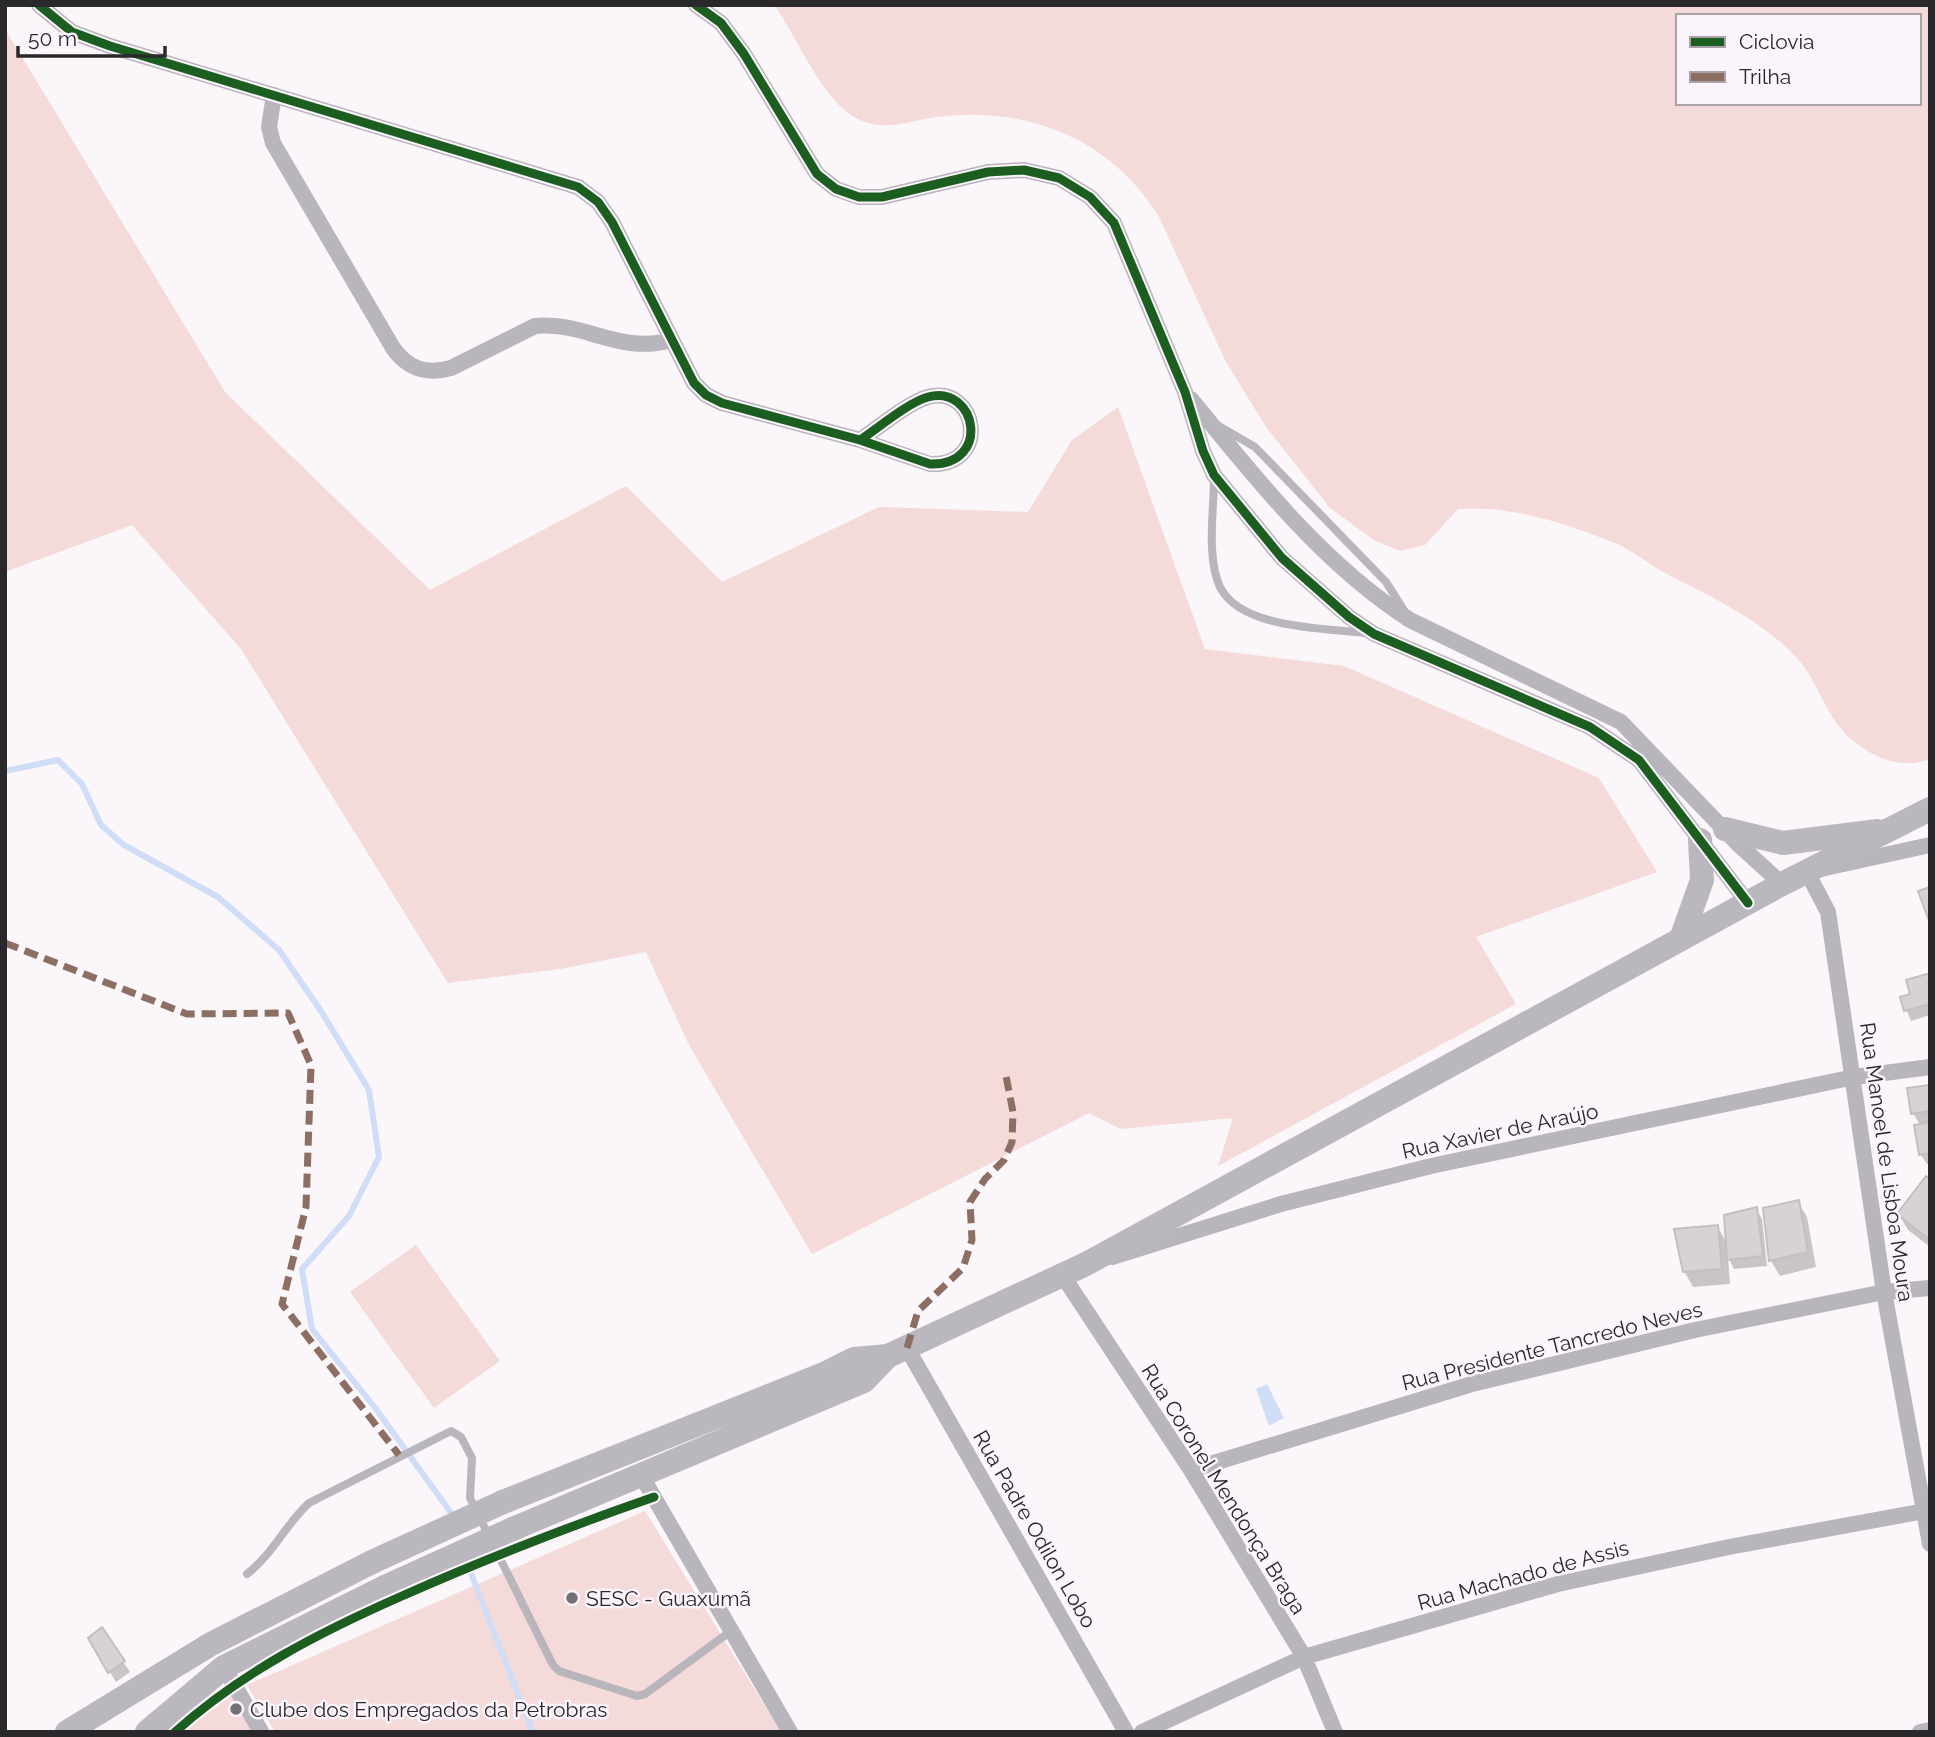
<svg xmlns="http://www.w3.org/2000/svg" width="1935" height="1737" font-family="Raleway,sans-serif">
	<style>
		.green { fill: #f4dad8; fill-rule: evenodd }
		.water { fill: #cfddf7 }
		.shadow { fill: #0003 }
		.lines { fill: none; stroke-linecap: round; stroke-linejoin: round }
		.stream { stroke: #cfddf7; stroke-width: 6 }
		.building { fill: #d7d3d5; stroke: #c3bfc1; stroke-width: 2 }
		.lane { stroke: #b8b5bd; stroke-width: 8 }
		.street { stroke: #b8b5bd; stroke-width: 16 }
		.primary { stroke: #bab7be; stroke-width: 24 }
		.primary-bridge { stroke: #bab7be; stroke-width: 24 }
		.quiet { stroke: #8d6e63; stroke-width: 7; stroke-dasharray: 14 7; stroke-linecap: butt }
		.cycleway-casing { stroke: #fcf4fc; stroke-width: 13 }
		.cycleway { stroke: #1b5e20; stroke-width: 9 }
		.poi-dot { fill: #737073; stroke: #fcf4fc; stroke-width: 2.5 }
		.labels { text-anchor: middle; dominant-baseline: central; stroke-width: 5; stroke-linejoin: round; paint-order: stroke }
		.street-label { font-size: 21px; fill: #2b282b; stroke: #fcf4fc }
		.poi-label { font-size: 21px; fill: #2b282b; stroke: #fcf4fc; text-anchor: start }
	</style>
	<rect width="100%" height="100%" fill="#faf6fa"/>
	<!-- green -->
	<path class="green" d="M 774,5 L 1930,5 L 1930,759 C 1904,769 1878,760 1856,743 C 1826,721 1820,683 1796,657 C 1764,622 1709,595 1667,574 C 1650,565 1635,552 1617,544 C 1568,524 1511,505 1458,509 L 1425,545 L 1400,551 L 1374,540 L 1330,508 L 1266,427 L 1226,362 L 1159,217 C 1112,139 1026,105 936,117 C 909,121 884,132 858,119 C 821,101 798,37 774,5 ZM 1678,16 L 1919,16 L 1919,103 L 1678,103 Z
		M 5,29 L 225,392 L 430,590 L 626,486 L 722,582 L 879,507 L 1028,512 L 1072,440 L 1118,407 L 1205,649 L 1344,666 L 1599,778 L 1657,872 L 1476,937 L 1516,1004 L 1218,1166 L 1233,1118 L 1121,1129 L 1089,1113 L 812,1254 L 689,1045 L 646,952 L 560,969 L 448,983 L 241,649 L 132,525 L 5,572 Z
		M 416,1245 L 500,1361 L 434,1408 L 350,1292 Z
		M 645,1511 L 781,1732 L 275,1732 L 247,1685 Z
		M 244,1686 L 271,1732 L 183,1732 Z"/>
	<!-- water -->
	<path class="water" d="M 1267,1384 L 1284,1418 L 1269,1426 L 1256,1389 Z"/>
	<!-- shadow -->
	<path class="shadow" d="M 1930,975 L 1930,1015 L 1911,1021 L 1902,998 L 1912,996 Z
		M 1930,1087 L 1930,1164 L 1927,1164 L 1921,1155 L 1920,1125 L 1913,1113 Z
		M 1930,1181 L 1930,1247 L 1908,1230 L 1899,1215 Z
		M 1798,1202 L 1807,1217 L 1816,1267 L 1780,1276 L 1771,1261 L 1765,1210 Z
		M 1756,1209 L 1762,1219 L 1767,1266 L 1734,1269 L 1728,1257 L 1730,1284 L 1693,1287 L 1684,1271 L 1717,1226 L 1728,1245 Z
		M 102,1630 L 130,1672 L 116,1682 L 90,1638 Z"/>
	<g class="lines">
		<!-- stream -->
		<path class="stream" d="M 5,771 L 58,760 L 82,784 L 101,825 L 124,845 L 218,897 L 279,950 L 321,1011 L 369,1090 L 379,1157 L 349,1216 L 302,1269 L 312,1329 L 376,1409 L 454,1517
			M 465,1558 L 533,1732"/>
	</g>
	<!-- building -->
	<path class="building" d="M 1930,887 L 1930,917 L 1928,918 L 1918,891 Z
		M 1930,973 L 1930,1004 L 1904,1011 L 1900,997 L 1910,994 L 1906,980 Z
		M 1930,1085 L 1930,1111 L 1911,1114 L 1907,1088 Z
		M 1930,1122 L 1930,1153 L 1919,1155 L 1914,1125 Z
		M 1926,1176 L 1930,1179 L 1930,1240 L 1897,1214 Z
		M 1799,1200 L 1808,1252 L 1769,1261 L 1763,1208 Z
		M 1757,1207 L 1763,1256 L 1727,1260 L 1724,1215 Z
		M 1718,1225 L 1722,1269 L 1683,1272 L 1674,1229 Z
		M 102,1627 L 125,1661 L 108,1673 L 88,1638 Z"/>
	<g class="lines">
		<!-- lane -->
		<path class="lane" d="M 1217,425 L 1255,447 L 1386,582 L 1405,612
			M 1214,478 C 1214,511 1206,556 1220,587 C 1241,629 1324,628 1365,633
			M 247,1574 C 273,1554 285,1525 309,1503 L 451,1431 L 461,1437 L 472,1458 L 470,1498 L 553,1665 L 559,1671 L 637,1696 L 645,1694 L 731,1631"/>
		<!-- street -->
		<path class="street" d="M 39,5 L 72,32 L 110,46 L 578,187 L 598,202 L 612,222 L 694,383 L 706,395 L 722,403 L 860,440 L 930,464 C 992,466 977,384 928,397 C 909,402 878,428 860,440
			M 696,5 L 721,23 L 744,54 L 817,174 L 836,189 L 859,197 L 882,197 L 988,172 L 1024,170 L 1059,178 L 1090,197 L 1114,223 L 1185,392 L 1203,451 L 1214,475 L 1282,558 L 1349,617 L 1374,634 L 1590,727 L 1639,760 L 1748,903
			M 274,95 L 269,127 L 273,143 L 393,348 C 408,369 426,375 451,368 L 535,326 C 584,321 620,355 671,340
			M 1191,399 C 1255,478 1324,565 1410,620 L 1621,722 L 1738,844 L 1782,884
			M 1930,845 L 1807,872 L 1828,912 L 1884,1292 L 1930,1544
			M 1112,1257 L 1281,1204 L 1431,1166 L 1854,1077 L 1930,1067
			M 1063,1276 L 1191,1470 L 1304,1657 L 1335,1732
			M 907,1348 L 1126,1732
			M 1191,1470 L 1472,1384 L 1695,1330 L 1884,1292 L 1930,1288
			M 641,1475 L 790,1732
			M 224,1667 L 261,1732
			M 1142,1732 L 1304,1657 L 1558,1584 L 1729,1547 L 1930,1510
			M 1920,1732 L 1930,1730"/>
		<!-- primary -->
		<path class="primary" d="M 1725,829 L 1783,843 L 1878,831
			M 1681,939 L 1702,880 L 1700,840
			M 503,1502 L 824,1374 L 854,1359 L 888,1356
			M 515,1528 L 864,1381 L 888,1356 L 1086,1264 L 1782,884 L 1930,809
			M 67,1732 L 211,1644 L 372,1562
			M 147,1732 L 224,1667 L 385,1587"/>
		<!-- primary-bridge -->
		<path class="primary-bridge" d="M 372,1562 L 503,1502
			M 385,1587 L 515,1528"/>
		<!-- quiet -->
		<path class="quiet" d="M 5,943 L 187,1014 L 288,1013 L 311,1065 L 306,1207 L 282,1304 L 399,1455
			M 907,1348 L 918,1311 L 963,1268 L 972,1240 L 970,1202 L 985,1179 L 1004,1160 L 1012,1142 L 1013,1112 L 1006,1076"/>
		<!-- cycleway casing -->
		<g class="cycleway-casing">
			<path id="cycleway" d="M 39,5 L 72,32 L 110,46 L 578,187 L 598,202 L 612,222 L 694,383 L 706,395 L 722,403 L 860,440 L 930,464 C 992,466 977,384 928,397 C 909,402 878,428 860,440
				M 696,5 L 721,23 L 744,54 L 817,174 L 836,189 L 859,197 L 882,197 L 988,172 L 1024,170 L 1059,178 L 1090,197 L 1114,223 L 1185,392 L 1203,451 L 1214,475 L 1282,558 L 1349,617 L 1374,634 L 1590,727 L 1639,760 L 1748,903
				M 175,1732 C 242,1672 320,1632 402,1596 C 485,1559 568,1527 654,1497"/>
		</g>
		<!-- cycleway -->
		<use href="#cycleway" class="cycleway"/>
	</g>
	<!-- markers -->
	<g class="poi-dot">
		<circle cx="572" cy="1598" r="7"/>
		<circle cx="236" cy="1709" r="7"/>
	</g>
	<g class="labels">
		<!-- street labels -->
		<g class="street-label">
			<text transform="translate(1500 1131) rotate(-12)">Rua Xavier de Araújo</text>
			<text transform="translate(1887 1162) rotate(82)">Rua Manoel de Lisboa Moura</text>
			<text transform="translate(1552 1346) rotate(-14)">Rua Presidente Tancredo Neves</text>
			<text transform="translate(1224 1489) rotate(58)">Rua Coronel Mendonça Braga</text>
			<text transform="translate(1035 1529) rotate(60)">Rua Padre Odilon Lobo</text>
			<text transform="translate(1523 1575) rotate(-15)">Rua Machado de Assis</text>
		</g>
		<!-- poi labels -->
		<g class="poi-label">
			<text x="586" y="1598">SESC - Guaxumã</text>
			<text x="250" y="1709">Clube dos Empregados da Petrobras</text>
		</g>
	</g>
	<!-- border -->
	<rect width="1935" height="1737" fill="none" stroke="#2b282b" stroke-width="14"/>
	<!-- legend -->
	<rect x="1676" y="14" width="245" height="91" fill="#fcf4fc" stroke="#a8a2a8" stroke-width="2"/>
	<rect x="1690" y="37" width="35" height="10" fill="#1b5e20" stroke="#a8a2a8" stroke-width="2"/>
	<text x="1739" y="49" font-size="21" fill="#2b282b">Ciclovia</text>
	<rect x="1690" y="72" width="35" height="10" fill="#8d6e63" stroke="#a8a2a8" stroke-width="2"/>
	<text x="1739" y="84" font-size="21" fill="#2b282b">Trilha</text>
	<!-- scale -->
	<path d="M18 46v10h147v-10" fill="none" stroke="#2b282b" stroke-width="3.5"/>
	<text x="28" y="46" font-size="21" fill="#2b282b" stroke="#fcf4fc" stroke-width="5" paint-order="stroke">50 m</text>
</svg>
